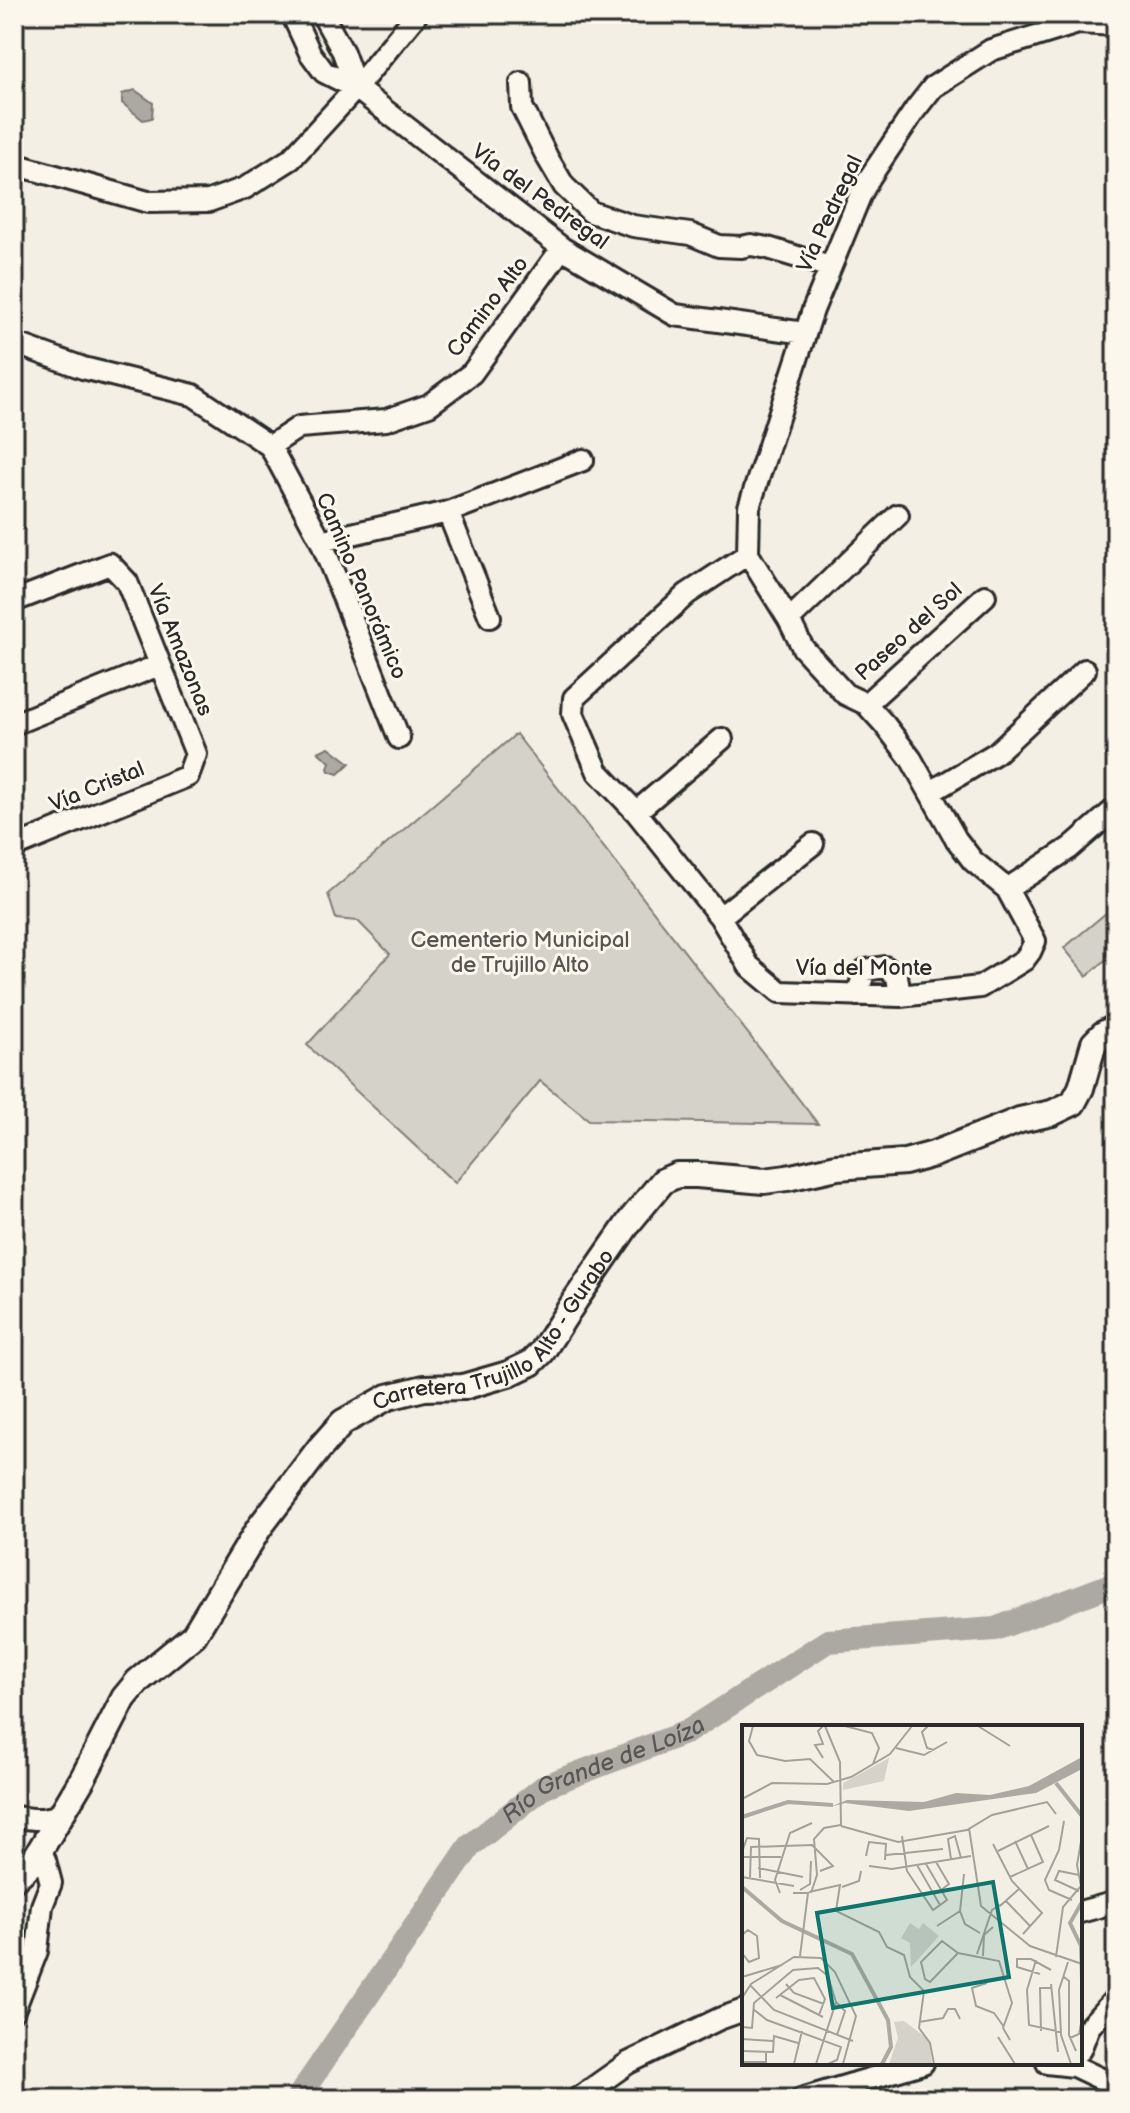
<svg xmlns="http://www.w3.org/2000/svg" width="1130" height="2113" font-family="'Balsamiq Sans',sans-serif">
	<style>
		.green { fill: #d5d2c9; stroke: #807e7a; stroke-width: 2 }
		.water { fill: #aca9a2; stroke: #787772; stroke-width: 2 }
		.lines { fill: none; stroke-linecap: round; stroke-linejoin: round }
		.river { stroke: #aca9a2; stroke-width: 24 }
		.minor-casing { stroke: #2b2b2b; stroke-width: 26 }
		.major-casing { stroke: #2b2b2b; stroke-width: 30 }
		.minor { stroke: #fbf7ec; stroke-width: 20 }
		.major { stroke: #fbf7ec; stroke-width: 24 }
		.labels { text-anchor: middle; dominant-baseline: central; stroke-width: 6; stroke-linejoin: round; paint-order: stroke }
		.street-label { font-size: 22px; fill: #2b2b2b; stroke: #fbf7ec }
		.park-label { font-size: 22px; fill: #565552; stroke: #fbf7ec }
		.water-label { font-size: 24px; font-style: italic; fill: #585755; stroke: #fbf7ec }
		.inset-river { fill: none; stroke: #aca9a2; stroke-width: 4 }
		.inset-road { fill: none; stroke: #a3a19a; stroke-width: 2 }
		.view { fill: #0f766e; fill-opacity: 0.15; stroke: #0f766e; stroke-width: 4 }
		.inset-edge { fill: none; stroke: #2b2b2b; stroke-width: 4 }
	</style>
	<rect width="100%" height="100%" fill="#f3efe4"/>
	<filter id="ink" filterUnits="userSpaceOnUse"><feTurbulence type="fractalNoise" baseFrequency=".0125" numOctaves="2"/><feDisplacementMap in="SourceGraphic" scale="16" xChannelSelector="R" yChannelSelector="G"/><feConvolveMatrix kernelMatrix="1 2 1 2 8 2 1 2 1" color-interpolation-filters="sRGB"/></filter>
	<g filter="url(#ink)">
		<!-- green -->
		<path class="green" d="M 516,734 L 818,1124 L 589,1120 L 540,1081 L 455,1183 L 307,1045 L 390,954 L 358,921 L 336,919 L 328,894 Z
			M 1112,908 L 1116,914 L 1116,951 L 1087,976 L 1064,948 Z"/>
		<!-- water -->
		<path class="water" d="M 135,90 L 153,103 L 152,118 L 143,120 L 122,103 L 122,94 Z
			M 329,747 L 350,763 L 338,774 L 329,771 L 328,768 L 330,762 L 318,752 Z"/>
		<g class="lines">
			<!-- river -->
			<path class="river" id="s1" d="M 297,2099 L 470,1846 L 545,1786 L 687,1732 L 828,1641 L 995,1629 L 1116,1583"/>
			<!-- minor casing -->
			<g class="minor-casing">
				<path id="minor" d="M 292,14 L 310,53 L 324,72 L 356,88 L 562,248 L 675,315 L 805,333
					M 322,14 L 343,52 L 356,88
					M 521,83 L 522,107 L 547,157 L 564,186 L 591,212 L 633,226 L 690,234 L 719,246 L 741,247 L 751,245 L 768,248 L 830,267
					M 14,164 L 148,202 L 209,201 L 245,188 L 291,159 L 356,88 L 417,14
					M 14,343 L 83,368 L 193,395 L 270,446 L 321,541 L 399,738
					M 270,446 L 299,427 L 386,420 L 429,405 L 472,373 L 562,248
					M 448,512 L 490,617
					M 321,541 L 448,512 L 583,460
					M 748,554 L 687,594 L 574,698 L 573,714 L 598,772 L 636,812 L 720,917 L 749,966 L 780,992 L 900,996 L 980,987 L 1024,960 L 1030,952 L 1035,941 L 1007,889 L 973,861 L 956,839 L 911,759 L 885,725 L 866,704 L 845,694 L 803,648 L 789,620 L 748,554 L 749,507 L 813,310 L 860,196 L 870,177 L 915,110 L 933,87 L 991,50 L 1078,23 L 1116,25
					M 14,601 L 110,564 L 127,582 L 196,754 L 188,776 L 14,847
					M 789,620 L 898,515
					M 866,704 L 985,596
					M 14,724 L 159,665
					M 931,792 L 996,753 L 1085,670
					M 636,812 L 722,739
					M 1007,889 L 1070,848 L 1116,808
					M 720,917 L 813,844
					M 857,995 L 865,970 L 885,967 L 897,976 L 900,996
					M 14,1817 C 32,1819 45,1822 63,1813
					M 1080,1912 L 1116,1902
					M 14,2010 L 37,1951 L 42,1906 L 51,1883 L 45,1860 L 40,1850
					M 1080,2050 L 1089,2027 L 1112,2002 L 1116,2001
					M 1047,2063 L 1074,2066 L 1116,2086
					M 577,2099 L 628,2063 L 719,2019 L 744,2010
					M 801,2099 L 923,2063"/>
			</g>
			<!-- major casing -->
			<g class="major-casing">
				<g id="major">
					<path id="s2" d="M 14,1879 L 33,1862 L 83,1778 L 124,1698 L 138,1681 L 194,1635 L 259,1528 L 319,1449 L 343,1422 L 388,1397 L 424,1388 L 463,1387 L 508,1374 L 531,1363 L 542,1352 L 576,1299 L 630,1221 L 663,1181 L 677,1175 L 697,1175 L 764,1181 L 787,1178 L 837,1167 L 905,1162 L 934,1154 L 1020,1120 L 1052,1113 L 1073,1103 L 1081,1088 L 1094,1043 L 1103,1034 L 1116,1027"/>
				</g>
			</g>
			<!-- minor -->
			<use href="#minor" class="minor"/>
			<!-- major -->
			<use href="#major" class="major"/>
		</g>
	</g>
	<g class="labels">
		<!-- street labels -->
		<g class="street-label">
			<text transform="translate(540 197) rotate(36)">Vía del Pedregal</text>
			<text transform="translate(830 214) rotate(-65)">Vía Pedregal</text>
			<text transform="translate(488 307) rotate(-53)">Camino Alto</text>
			<text transform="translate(361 586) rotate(67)">Camino Panorámico</text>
			<text transform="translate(909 632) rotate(-42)">Paseo del Sol</text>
			<text transform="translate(180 650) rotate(68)">Vía Amazonas</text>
			<text transform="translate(97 787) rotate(-22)">Vía Cristal</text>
			<text x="864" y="968">Vía del Monte</text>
			<text stroke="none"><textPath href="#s2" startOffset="754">Carretera Trujillo Alto - Gurabo</textPath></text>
		</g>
		<!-- park labels -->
		<g class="park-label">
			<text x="520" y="940">Cementerio Municipal<tspan x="520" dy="25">de Trujillo Alto</tspan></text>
		</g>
		<!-- water labels -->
		<g class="water-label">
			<text stroke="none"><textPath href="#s1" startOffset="462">Río Grande de Loíza</textPath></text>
		</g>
	</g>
	<!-- overview -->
	<g transform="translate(742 1725)">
		<rect width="340" height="340" fill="#f3efe4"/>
		<path d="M 147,33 L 142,56 L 101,65 L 101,58 ZM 168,198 L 177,204 L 181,198 L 197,211 L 169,242 L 168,218 L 159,213 ZM 162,296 L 187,315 L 190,339 L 147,339 L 156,313 L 152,297 Z" fill="#d5d2c9"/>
		<path d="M 340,32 L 340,44 L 294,68 L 167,86 L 103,78 L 88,82 L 105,75 L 182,77 L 214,68 L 248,70 L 287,61 Z" fill="#aca9a2"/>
		<path class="inset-river" d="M 314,58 L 340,91M 0,92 L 46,77 L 91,80M 0,162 L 40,196 L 110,229 L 146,295 L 149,322 L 140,339M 340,177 L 328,198 L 339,221 L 340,255"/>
		<path class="inset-road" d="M 11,1 L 7,16 L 15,30 L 43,36 L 68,34 L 92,57M 81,1 L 76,6 L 81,19 L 73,20 L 81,33M 103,1 L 130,8 L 137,23 L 131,39M 186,1 L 180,7 L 185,23 L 192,25M 236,1 L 268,21M 154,23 L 182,30 L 205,17M 0,74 L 30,58 L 85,59 L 109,52 L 148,29 L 170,1M 322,96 L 317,125 L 303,155 L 307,165 L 330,175M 99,101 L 156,117 L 225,105 L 250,90 L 305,77 L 314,89M 227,103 L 239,181 L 288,221 L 340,239M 160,111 L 165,146 L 191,185 L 205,175 L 184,139M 273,116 L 286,144M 251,119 L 270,156 L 300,188 L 281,209M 256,126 L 307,101M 0,127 L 5,113 L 17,114 L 18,153M 144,130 L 201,124M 124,131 L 127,117 L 144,119 L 143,135M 0,132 L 39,132M 209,134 L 206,114 L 213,111 L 219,133M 194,137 L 207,159 L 199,165M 175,140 L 198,180M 127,141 L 150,144 L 229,131M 16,143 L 61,152M 337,150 L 317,146 L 313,155 L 337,166M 0,152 L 52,161M 8,152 L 9,122 L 70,120 L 91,141 L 78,146M 268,152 L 301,137 L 289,110M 100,162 L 117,156 L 119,146M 58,165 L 68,159 L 69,136M 67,167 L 98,160 L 94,186 L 137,207 L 145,222 L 162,230 L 168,252 L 182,266 L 177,303 L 188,318 L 192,339M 38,168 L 33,155 L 48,108 L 70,98M 51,168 L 66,168 L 58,231M 69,168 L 75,150 L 72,114 L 82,103 L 99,100 L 98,37 L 83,1M 264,176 L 288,201M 258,181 L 277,164M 218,186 L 223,199 L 238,208M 195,201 L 218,186 L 222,149M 0,210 L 6,205 L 15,211 L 17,233 L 7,237 L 0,228M 216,228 L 188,257 L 183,254 L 179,237 L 200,216 L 216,228 L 257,236 L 270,278 L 261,303 L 268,315M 235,229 L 250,185 L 260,179M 241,231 L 242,210 L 251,202M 314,232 L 321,182 L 339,161 L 335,140 L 340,111M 294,235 L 285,265 L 287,300 L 319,307M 326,237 L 317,265 L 319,310 L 329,339M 298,249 L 275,242 L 275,234 L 289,234 L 309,245M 0,252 L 40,240M 322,252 L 327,256 L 327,310 L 334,326M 245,258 L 230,263 L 234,281 L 252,288 L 262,302M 44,259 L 52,268 L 82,279M 309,259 L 316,327M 8,260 L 32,285 L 111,316M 38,270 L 81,292M 0,273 L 9,259 L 52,232 L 79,233 L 93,247 L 114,291 L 101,339M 34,273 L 57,255 L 72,253 L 83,274 L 77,290M 94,277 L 103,286 L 95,310M 11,284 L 25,295 L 99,322 L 95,335 L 86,339M 177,297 L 201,293 L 206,284 L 213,284 L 218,294M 0,302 L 10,303 L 12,278 L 51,245 L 76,243 L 86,251 L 94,277 L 74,339M 299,306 L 298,263 L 309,263M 256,312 L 273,339M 328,313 L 337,309 L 340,293M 0,314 L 31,316M 0,326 L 31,327 L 32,311 L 56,318M 0,337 L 24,337 L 24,326M 52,339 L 60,306"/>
		<path class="view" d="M 251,157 L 267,252 L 91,283 L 75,188 Z"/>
		<rect width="340" height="340" class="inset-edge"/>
	</g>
	<!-- margin -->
	<rect width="1130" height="2113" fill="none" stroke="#fbf7ec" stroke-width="48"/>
	<rect x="24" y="24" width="1082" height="2065" fill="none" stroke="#2b2b2b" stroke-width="3" filter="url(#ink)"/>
</svg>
